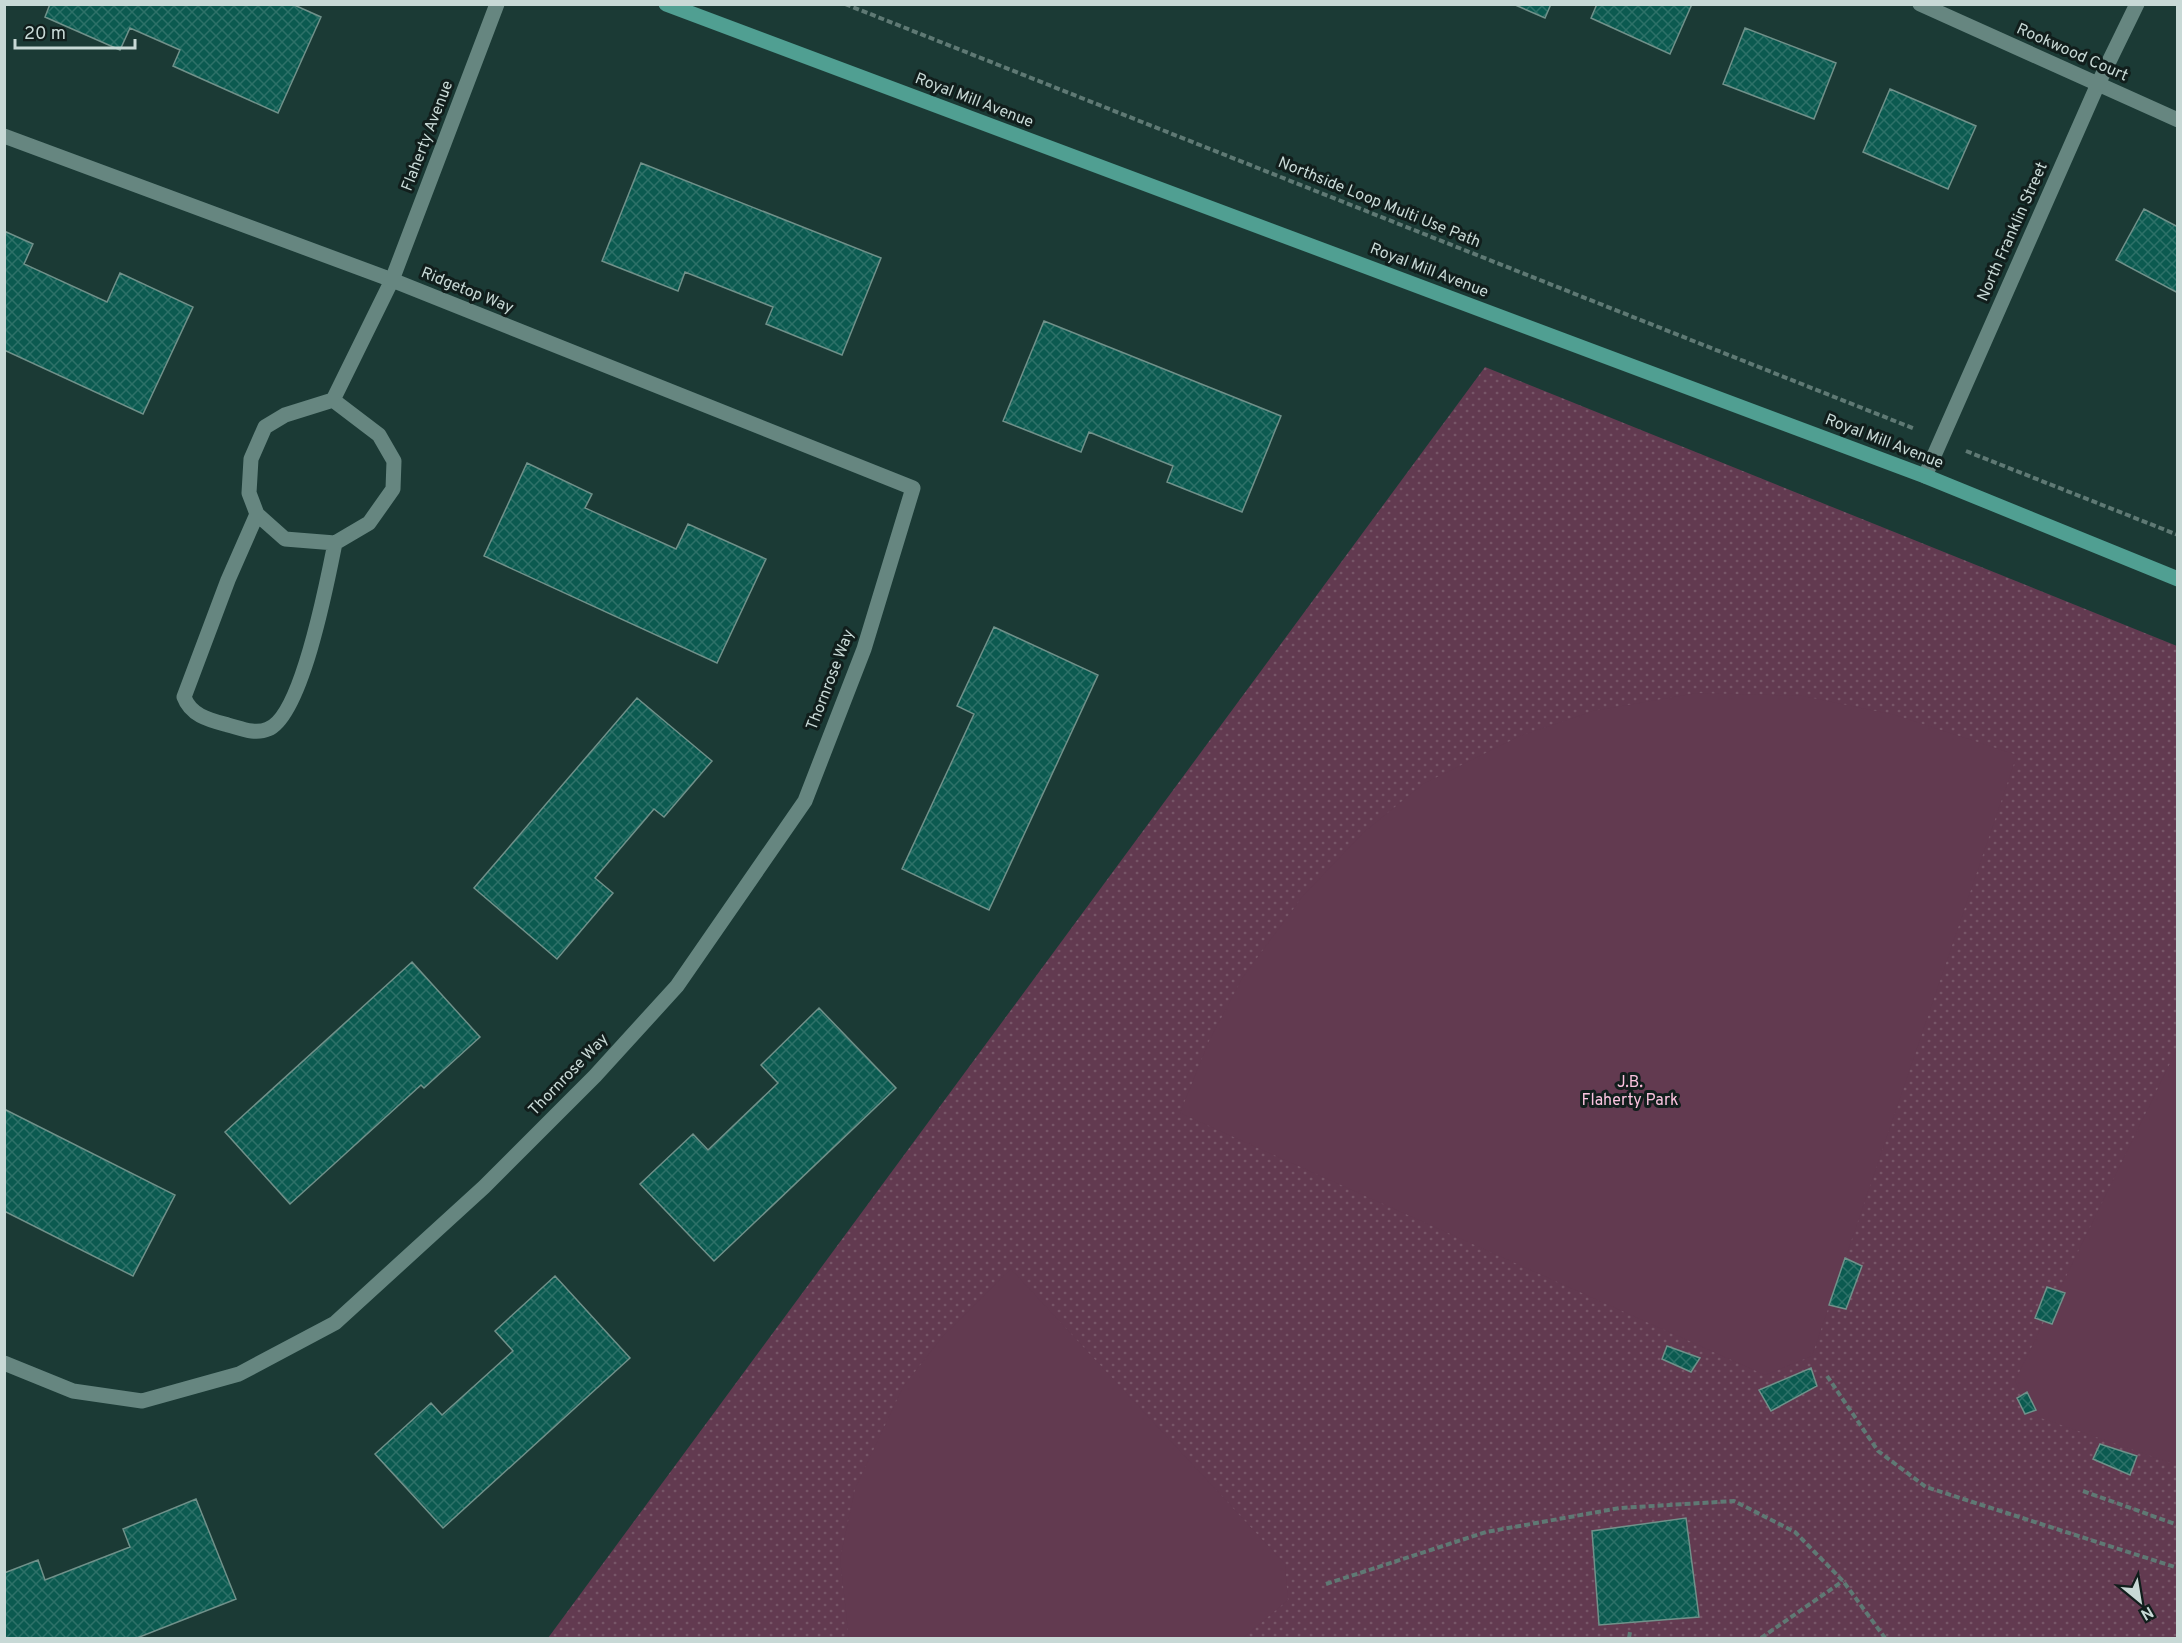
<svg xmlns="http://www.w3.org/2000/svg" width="2182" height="1643" font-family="Overpass,sans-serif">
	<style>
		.park { fill: url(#park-dots) }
		.pitch { fill: #623a50 }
		.building { fill: url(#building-cross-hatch); stroke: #70918a; stroke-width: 1.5 }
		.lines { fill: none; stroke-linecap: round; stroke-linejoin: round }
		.path { stroke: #5f7974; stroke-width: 4; stroke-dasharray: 6 3; stroke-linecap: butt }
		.minor { stroke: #668680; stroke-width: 15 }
		.major { stroke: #509f92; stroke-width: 15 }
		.labels { text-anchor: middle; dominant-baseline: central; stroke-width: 6; stroke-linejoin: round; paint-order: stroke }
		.street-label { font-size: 16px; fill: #c8d9d6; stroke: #111e1c }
		.park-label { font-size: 16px; fill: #fbc3df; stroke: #111e1c }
	</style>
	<defs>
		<pattern id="park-dots" width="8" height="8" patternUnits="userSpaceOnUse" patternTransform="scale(1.5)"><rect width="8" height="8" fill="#623a50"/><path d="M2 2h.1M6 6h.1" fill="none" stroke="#775668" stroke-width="1.8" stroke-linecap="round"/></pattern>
		<pattern id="building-cross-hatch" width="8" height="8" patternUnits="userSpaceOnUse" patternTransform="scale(1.5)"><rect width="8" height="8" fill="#0b5a50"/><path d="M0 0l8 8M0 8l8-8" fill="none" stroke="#2d7168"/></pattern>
	</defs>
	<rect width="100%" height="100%" fill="#1b3a35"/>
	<!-- park -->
	<path class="park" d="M 1485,367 L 2177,646 L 2177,1638 L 548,1638 Z"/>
	<!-- pitch -->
	<path class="pitch" d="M 1697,693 L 1803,696 L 1895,715 L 2017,755 L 1812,1356 L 1765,1375 L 1180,1113 L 1209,1041 L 1243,977 L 1302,897 L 1363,833 L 1423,784 L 1520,736 L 1593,711 Z
		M 2177,1049 L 2177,1465 L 2032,1415 L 2015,1381 Z
		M 1011,1269 L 1285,1564 L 1288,1600 L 1243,1638 L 849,1638 L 840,1559 L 855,1489 L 903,1387 L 943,1336 Z"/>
	<!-- building -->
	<path class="building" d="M 50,4 L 292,4 L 321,17 L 278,113 L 173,66 L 180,50 L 130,28 L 120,50 L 45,17 Z
		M 1513,4 L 1551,4 L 1545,18 Z
		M 1597,4 L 1692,4 L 1670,54 L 1591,18 Z
		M 1745,28 L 1836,63 L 1814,119 L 1723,84 Z
		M 1890,89 L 1976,126 L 1948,189 L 1863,152 Z
		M 641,163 L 881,258 L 842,355 L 766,324 L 773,307 L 685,272 L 678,291 L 602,261 Z
		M 2144,209 L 2178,227 L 2178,293 L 2116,260 Z
		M 4,231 L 33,244 L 24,264 L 107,302 L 120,273 L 193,307 L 143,414 L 4,350 Z
		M 1044,321 L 1281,416 L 1242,512 L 1167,482 L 1173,466 L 1089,432 L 1081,452 L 1003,421 Z
		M 527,463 L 592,494 L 585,508 L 676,549 L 688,524 L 766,559 L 717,663 L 484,556 Z
		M 994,627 L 1098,675 L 989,910 L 902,869 L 974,714 L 957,706 Z
		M 637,698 L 712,761 L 664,817 L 654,809 L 595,878 L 613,893 L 557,959 L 474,888 Z
		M 412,962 L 480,1037 L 424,1088 L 421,1085 L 290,1204 L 225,1132 Z
		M 819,1008 L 896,1088 L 714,1261 L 640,1184 L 693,1134 L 708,1150 L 778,1083 L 761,1065 Z
		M 4,1109 L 175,1195 L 133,1276 L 4,1211 Z
		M 1845,1258 L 1862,1266 L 1846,1309 L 1829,1305 Z
		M 555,1276 L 630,1358 L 443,1528 L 375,1454 L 431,1403 L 442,1415 L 513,1351 L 495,1331 Z
		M 2047,1287 L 2065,1293 L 2052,1324 L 2035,1318 Z
		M 1667,1346 L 1700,1358 L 1691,1372 L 1662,1359 Z
		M 1811,1368 L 1817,1386 L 1771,1411 L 1759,1390 Z
		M 2027,1392 L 2036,1410 L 2025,1414 L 2017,1398 Z
		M 2100,1444 L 2137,1456 L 2130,1475 L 2093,1459 Z
		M 196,1499 L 236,1599 L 137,1638 L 4,1638 L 4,1573 L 38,1560 L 45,1580 L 130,1547 L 123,1529 Z
		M 1686,1518 L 1699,1617 L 1599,1625 L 1592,1531 Z"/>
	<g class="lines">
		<!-- path -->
		<path class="path" d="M 845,4 L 1915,429
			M 1966,451 L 2178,535
			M 1827,1376 L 1878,1451 L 1926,1487 L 2178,1568
			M 2083,1491 L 2178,1525
			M 1326,1584 L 1486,1532 L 1620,1508 L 1734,1501 L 1795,1532 L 1843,1581 L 1885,1638
			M 1629,1638 L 1630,1632
			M 1761,1638 L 1843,1581"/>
		<!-- minor -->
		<path class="minor" d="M 1920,4 L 2178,120
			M 4,136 L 392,280 L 913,488 L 864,649 L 805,801 L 677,986 L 595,1076 L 484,1187 L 335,1323 L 239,1374 L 142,1401 L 73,1391 L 4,1363
			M 333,400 L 379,435 L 394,461 L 393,489 L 369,523 L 335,543 L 285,539 L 257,514 L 249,493 L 251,459 L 265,427 L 285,415 L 333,400 L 392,280 L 497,4
			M 1925,476 L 2098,84 L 2137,4
			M 257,514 L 228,580 L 184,697 C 191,716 210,720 228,725 C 240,728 255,735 268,729 C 302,716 328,578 335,543"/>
		<!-- major -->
		<path class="major" d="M 666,4 L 1925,476 L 2178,579"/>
	</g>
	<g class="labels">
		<!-- street labels -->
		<g class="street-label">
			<text transform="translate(2072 53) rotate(24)">Rookwood Court</text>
			<text transform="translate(974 101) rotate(21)">Royal Mill Avenue</text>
			<text transform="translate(428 136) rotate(-69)">Flaherty Avenue</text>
			<text transform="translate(1379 203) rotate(22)">Northside Loop Multi Use Path</text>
			<text transform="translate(2013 232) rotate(-66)">North Franklin Street</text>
			<text transform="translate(1429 271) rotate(21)">Royal Mill Avenue</text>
			<text transform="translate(467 291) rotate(22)">Ridgetop Way</text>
			<text transform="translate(1884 442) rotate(21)">Royal Mill Avenue</text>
			<text transform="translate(831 680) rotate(-69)">Thornrose Way</text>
			<text transform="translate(569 1075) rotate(-46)">Thornrose Way</text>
		</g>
		<!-- park labels -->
		<g class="park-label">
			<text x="1630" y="1083">J.B.<tspan x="1630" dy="18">Flaherty Park</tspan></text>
		</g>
	</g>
	<!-- border -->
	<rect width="2182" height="1643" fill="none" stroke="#c8d9d6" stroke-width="12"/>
	<!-- north arrow -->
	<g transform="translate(2140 1601) rotate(150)" stroke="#111e1c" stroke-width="4.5" paint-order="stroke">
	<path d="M0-4.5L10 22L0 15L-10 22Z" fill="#c8d9d6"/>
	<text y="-9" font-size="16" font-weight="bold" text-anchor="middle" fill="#c8d9d6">N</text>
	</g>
	<!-- scale -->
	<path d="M15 39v9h120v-9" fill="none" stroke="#c8d9d6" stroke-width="3"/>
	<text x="24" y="39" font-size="18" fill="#c8d9d6" stroke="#111e1c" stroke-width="4.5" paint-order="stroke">20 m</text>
</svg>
